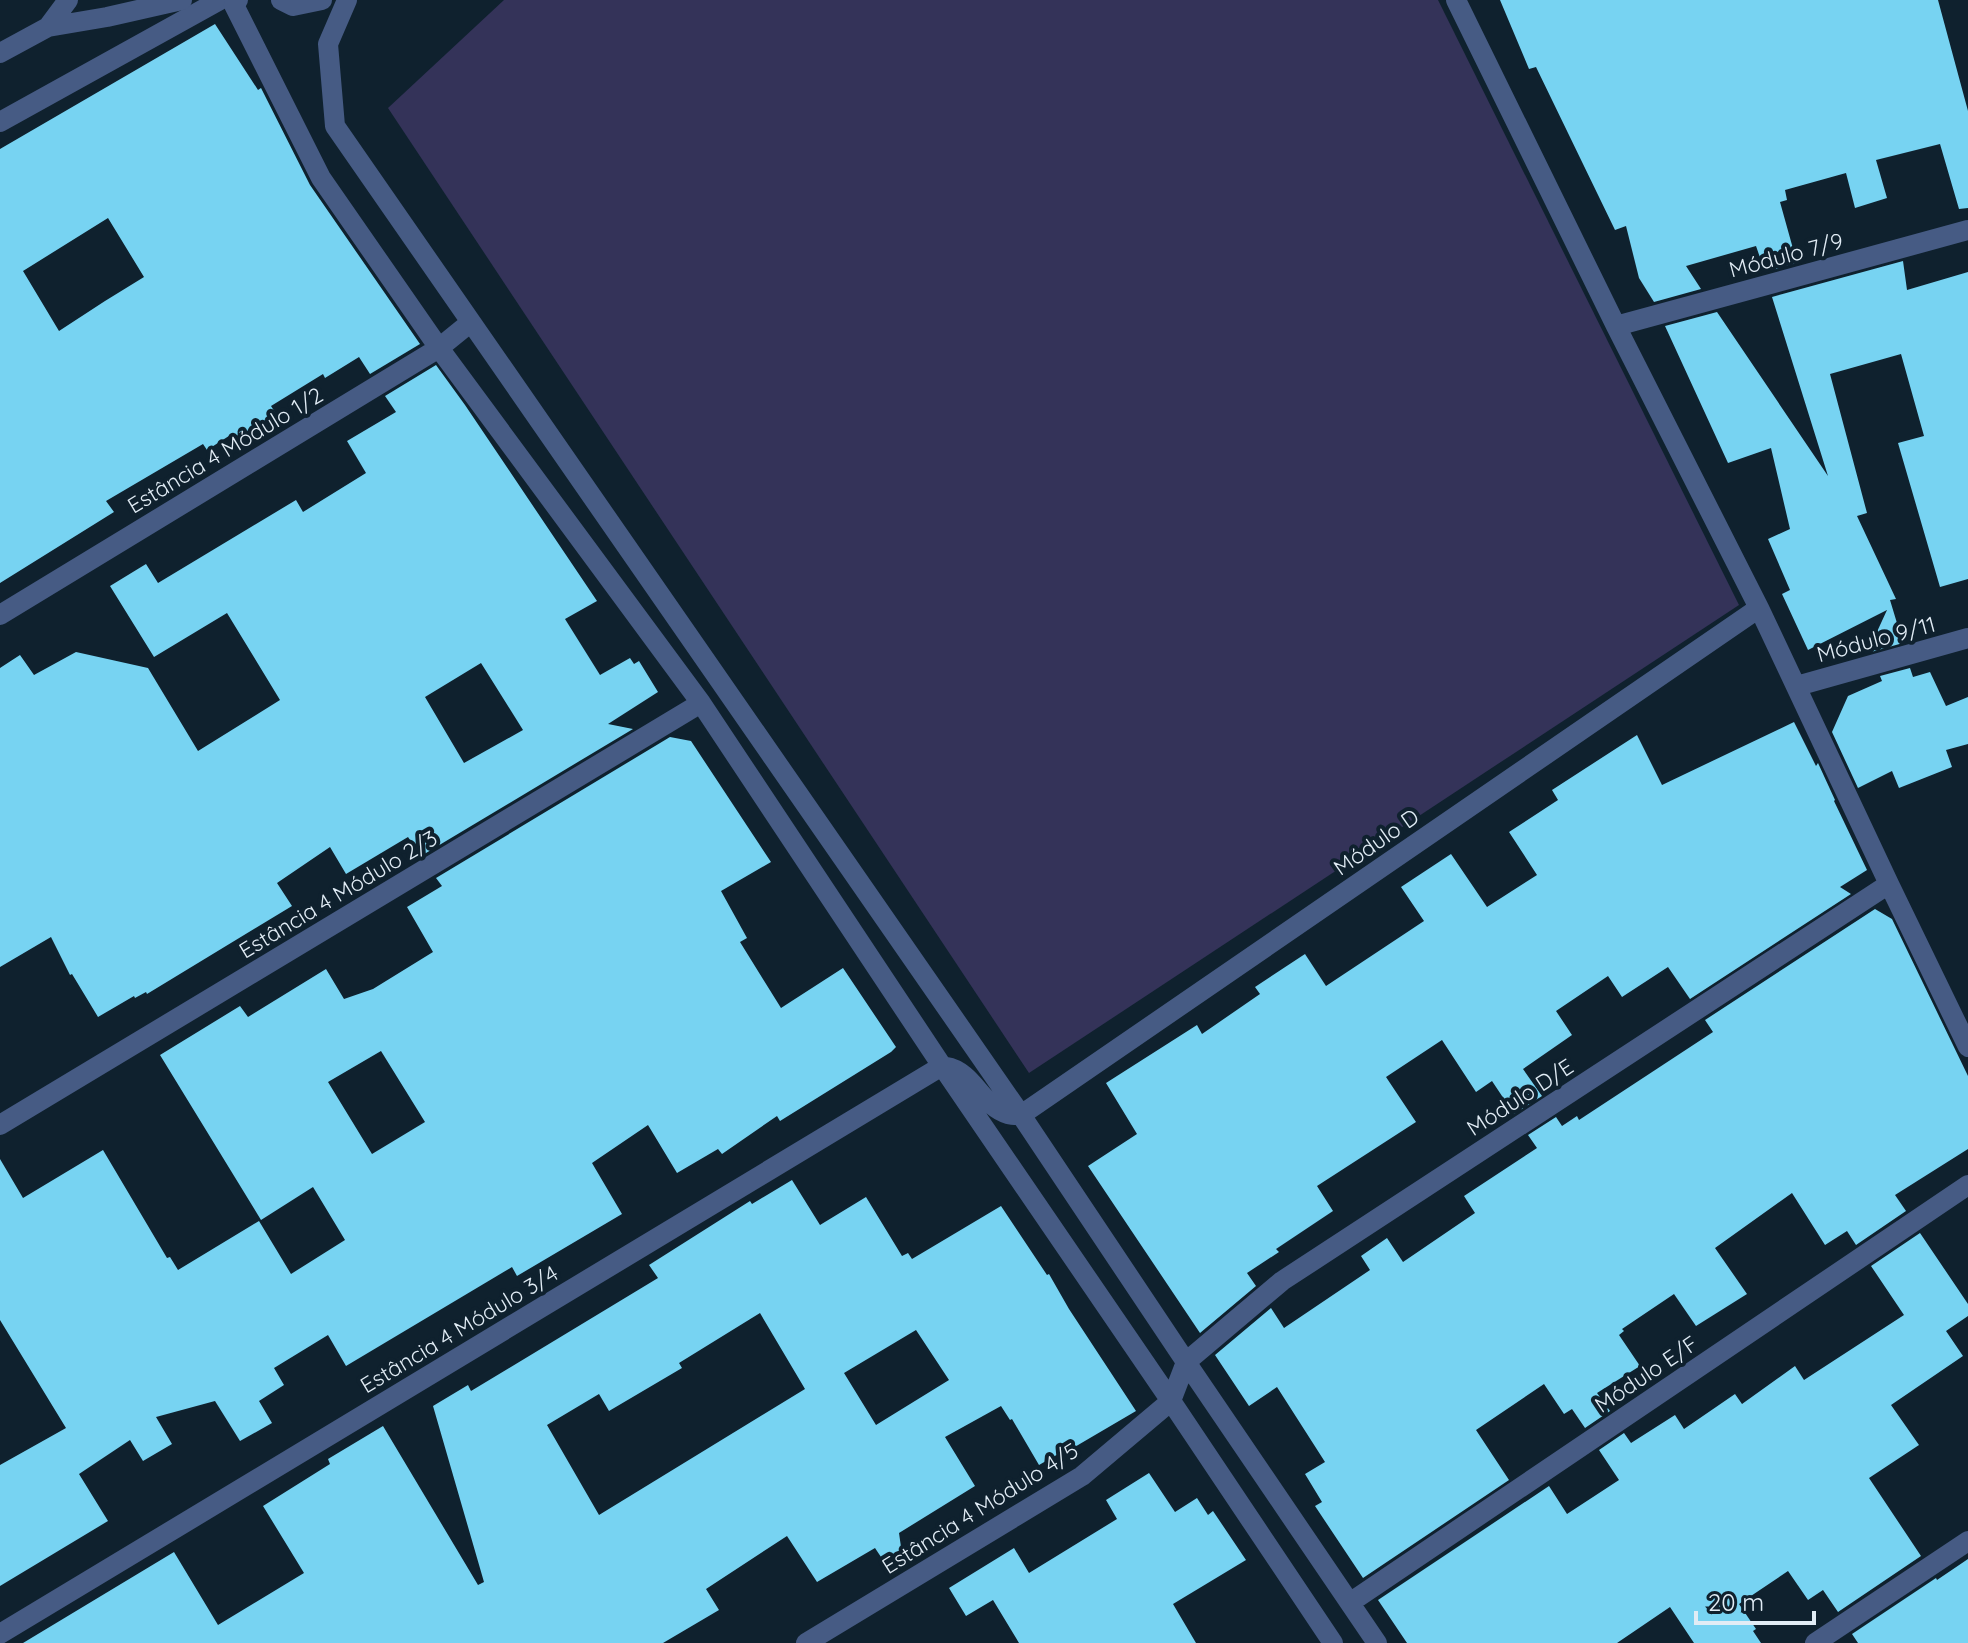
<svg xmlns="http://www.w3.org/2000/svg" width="1968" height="1643" font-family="Quicksand,sans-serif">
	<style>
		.green { fill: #343359 }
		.building { fill: #77d3f2; fill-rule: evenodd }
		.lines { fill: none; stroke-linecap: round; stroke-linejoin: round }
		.service { stroke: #465b84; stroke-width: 20 }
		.minor { stroke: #465b84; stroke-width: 20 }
		.tertiary { stroke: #465b84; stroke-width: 20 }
		.labels { text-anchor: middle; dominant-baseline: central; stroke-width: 8; stroke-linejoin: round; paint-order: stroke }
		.street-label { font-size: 22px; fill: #e1ecf5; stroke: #0f212e }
	</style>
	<rect width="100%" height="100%" fill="#0f212e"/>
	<!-- green -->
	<path class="green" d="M 504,0 L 1438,0 L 1739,605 L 1029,1073 L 388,108 Z"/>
	<!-- building -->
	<path class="building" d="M 1500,0 L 1938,0 L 1968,111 L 1968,208 L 1959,209 L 1940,144 L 1876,160 L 1887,198 L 1855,208 L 1846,173 L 1785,190 L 1787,200 L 1780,202 L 1797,263 L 1765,272 L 1756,246 L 1686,266 L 1701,289 L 1654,302 L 1639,278 L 1626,226 L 1615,230 L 1536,67 L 1529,69 Z
		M 215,24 L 258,90 L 261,88 L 310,185 L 420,344 L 370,374 L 359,357 L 325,378 L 323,374 L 271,406 L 276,414 L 256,427 L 235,438 L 232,434 L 207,450 L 203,444 L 106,501 L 114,512 L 0,583 L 0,149 ZM 108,218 L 144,277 L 105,301 L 59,331 L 23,271 Z
		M 1903,261 L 1907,290 L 1968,272 L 1968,579 L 1940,587 L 1898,443 L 1924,436 L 1901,354 L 1830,374 L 1867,513 L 1857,516 L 1896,599 L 1890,600 L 1903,643 L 1871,652 L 1870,647 L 1887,610 L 1808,650 L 1782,594 L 1790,590 L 1768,539 L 1790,529 L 1771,448 L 1728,463 L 1665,326 L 1717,312 L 1828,476 L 1772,297 Z
		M 436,365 L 465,405 L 597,601 L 565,619 L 600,675 L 630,658 L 634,664 L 639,661 L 658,692 L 608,724 L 633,729 L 421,856 L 408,837 L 346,874 L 330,847 L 277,883 L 292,906 L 147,994 L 146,992 L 135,998 L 134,996 L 98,1017 L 72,974 L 70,975 L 51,937 L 0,967 L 0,668 L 20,655 L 34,675 L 76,652 L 148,668 L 198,751 L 280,700 L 227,613 L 154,657 L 110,586 L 146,564 L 158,583 L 296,500 L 303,512 L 366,473 L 347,441 L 396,412 L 385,396 ZM 481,663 L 523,730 L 464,763 L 425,697 Z
		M 1910,668 L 1913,677 L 1930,672 L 1946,706 L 1968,697 L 1968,744 L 1946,750 L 1952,767 L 1899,788 L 1892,771 L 1858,788 L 1832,732 L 1848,696 L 1882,681 L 1880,676 Z
		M 1794,722 L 1816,766 L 1818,763 L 1835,800 L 1834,801 L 1867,870 L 1840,887 L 1851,894 L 1690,999 L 1668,967 L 1622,997 L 1608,976 L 1556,1011 L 1572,1035 L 1523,1069 L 1542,1096 L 1514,1114 L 1492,1081 L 1476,1092 L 1442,1040 L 1386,1077 L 1416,1122 L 1317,1186 L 1333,1211 L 1276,1249 L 1279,1252 L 1247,1273 L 1256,1286 L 1200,1333 L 1088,1166 L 1137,1134 L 1106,1083 L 1197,1025 L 1202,1034 L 1260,994 L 1255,987 L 1305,954 L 1326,986 L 1424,921 L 1401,887 L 1451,854 L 1487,907 L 1537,875 L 1509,832 L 1558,800 L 1552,790 L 1637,735 L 1662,785 Z
		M 670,737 L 691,741 L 771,862 L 721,891 L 747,938 L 740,942 L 781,1008 L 843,968 L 896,1047 L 891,1052 L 780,1121 L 777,1116 L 722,1154 L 718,1149 L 677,1173 L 648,1125 L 592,1163 L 622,1214 L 517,1276 L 512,1267 L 346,1366 L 328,1335 L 274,1368 L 284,1385 L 259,1401 L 272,1423 L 240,1441 L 215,1401 L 156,1417 L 172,1444 L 143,1461 L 130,1440 L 79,1474 L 108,1521 L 0,1586 L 0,1465 L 66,1428 L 0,1320 L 0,1159 L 23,1198 L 103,1150 L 167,1258 L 170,1257 L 178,1270 L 259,1221 L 291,1274 L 345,1240 L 313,1187 L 261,1220 L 160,1055 L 240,1006 L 248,1017 L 326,969 L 344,999 L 373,989 L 433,952 L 407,907 L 442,886 L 436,878 ZM 381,1051 L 425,1122 L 372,1154 L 328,1082 Z
		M 1875,909 L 1892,919 L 1968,1076 L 1968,1149 L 1895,1195 L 1906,1211 L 1856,1245 L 1847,1231 L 1825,1245 L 1792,1193 L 1715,1248 L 1747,1294 L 1696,1326 L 1674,1294 L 1622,1329 L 1624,1331 L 1619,1335 L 1640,1366 L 1597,1393 L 1610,1411 L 1585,1428 L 1572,1409 L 1564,1414 L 1544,1384 L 1476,1430 L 1509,1480 L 1363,1578 L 1315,1506 L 1322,1502 L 1305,1474 L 1325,1462 L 1277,1387 L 1249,1406 L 1215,1355 L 1271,1308 L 1284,1328 L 1370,1270 L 1361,1256 L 1387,1238 L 1403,1262 L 1475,1213 L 1464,1196 L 1537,1148 L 1528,1135 L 1556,1117 L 1562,1126 L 1577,1116 L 1579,1120 L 1713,1032 L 1705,1020 Z
		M 792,1180 L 820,1225 L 866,1197 L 902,1256 L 908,1253 L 912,1259 L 1001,1206 L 1047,1275 L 1049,1274 L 1069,1309 L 1136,1411 L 1061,1455 L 1060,1453 L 1039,1465 L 1012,1419 L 1010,1420 L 1001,1406 L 945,1437 L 975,1486 L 899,1533 L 904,1568 L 893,1575 L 875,1548 L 817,1582 L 787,1536 L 706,1589 L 719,1610 L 663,1643 L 23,1643 L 174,1552 L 218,1625 L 304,1573 L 263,1506 L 330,1464 L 328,1459 L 383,1426 L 478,1585 L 484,1582 L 433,1406 L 468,1385 L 471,1391 L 658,1278 L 649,1265 L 750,1201 L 752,1204 ZM 760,1313 L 805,1389 L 599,1515 L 547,1425 L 599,1394 L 609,1411 L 682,1368 L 679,1363 ZM 916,1330 L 949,1380 L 876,1425 L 844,1373 Z
		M 1920,1233 L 1968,1304 L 1968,1316 L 1946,1331 L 1963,1356 L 1891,1405 L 1919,1445 L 1869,1478 L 1921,1556 L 1838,1612 L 1823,1590 L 1808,1600 L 1788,1571 L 1739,1604 L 1756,1629 L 1753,1631 L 1761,1643 L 1694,1643 L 1670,1607 L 1617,1643 L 1407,1643 L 1378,1600 L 1549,1486 L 1567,1514 L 1619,1480 L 1599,1450 L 1624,1433 L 1631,1443 L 1675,1415 L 1684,1429 L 1735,1394 L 1742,1404 L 1795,1366 L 1804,1380 L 1904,1315 L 1871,1266 Z
		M 1149,1473 L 1175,1512 L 1197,1498 L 1208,1515 L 1213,1511 L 1246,1560 L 1173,1604 L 1196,1643 L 1019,1643 L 993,1600 L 966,1616 L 949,1588 L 1014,1548 L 1029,1573 L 1117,1519 L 1106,1500 Z
		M 1968,1559 L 1968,1643 L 1858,1643 L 1852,1634 L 1936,1578 L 1937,1580 Z"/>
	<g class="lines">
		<!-- service -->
		<path class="service" d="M 0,122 L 220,0"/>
		<!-- minor -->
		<path class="minor" d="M 238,0 L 234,5 L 321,178 L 439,348 L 701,703 L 942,1066 L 1171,1401 L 1333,1643
			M 347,0 L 328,44 L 335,126 L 1021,1115 L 1186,1362 L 1377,1643
			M 1456,0 L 1616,326 L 1759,608 L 1889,884 L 1968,1047
			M 1616,326 L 1968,230
			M 0,615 L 439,348 L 471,322
			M 1797,686 L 1968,638
			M 946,1067 C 973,1071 982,1107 1008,1114 C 1012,1115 1017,1115 1021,1115
			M 1021,1115 L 1759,608
			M 0,1125 L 701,703
			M 1351,1602 L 1968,1185
			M 0,1634 L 942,1066
			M 806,1643 L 1082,1476 L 1171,1401 L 1186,1362 L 1282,1281 L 1889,884
			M 1815,1643 L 1968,1541"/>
		<!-- tertiary -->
		<path class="tertiary" d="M 281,0 L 293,6 L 322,0
			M 48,27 L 68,0
			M 0,53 L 48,27 L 107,17 L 182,0"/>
	</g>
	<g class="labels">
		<!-- street labels -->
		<g class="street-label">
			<text transform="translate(1786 255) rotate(-15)">Módulo 7/9</text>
			<text transform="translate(225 450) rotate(-31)">Estância 4 Módulo 1/2</text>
			<text transform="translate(1876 639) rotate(-15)">Módulo 9/11</text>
			<text transform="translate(1376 842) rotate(-35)">Módulo D</text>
			<text transform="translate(338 894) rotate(-31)">Estância 4 Módulo 2/3</text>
			<text transform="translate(1520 1097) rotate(-33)">Módulo D/E</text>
			<text transform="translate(459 1329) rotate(-31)">Estância 4 Módulo 3/4</text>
			<text transform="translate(1646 1374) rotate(-34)">Módulo E/F</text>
			<text transform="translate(980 1508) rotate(-32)">Estância 4 Módulo 4/5</text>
		</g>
	</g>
	<!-- scale -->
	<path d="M1696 1611v12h118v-12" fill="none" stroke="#e1ecf5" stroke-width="4"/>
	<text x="1708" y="1611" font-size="24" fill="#e1ecf5" stroke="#0f212e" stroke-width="6" paint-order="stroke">20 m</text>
</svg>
